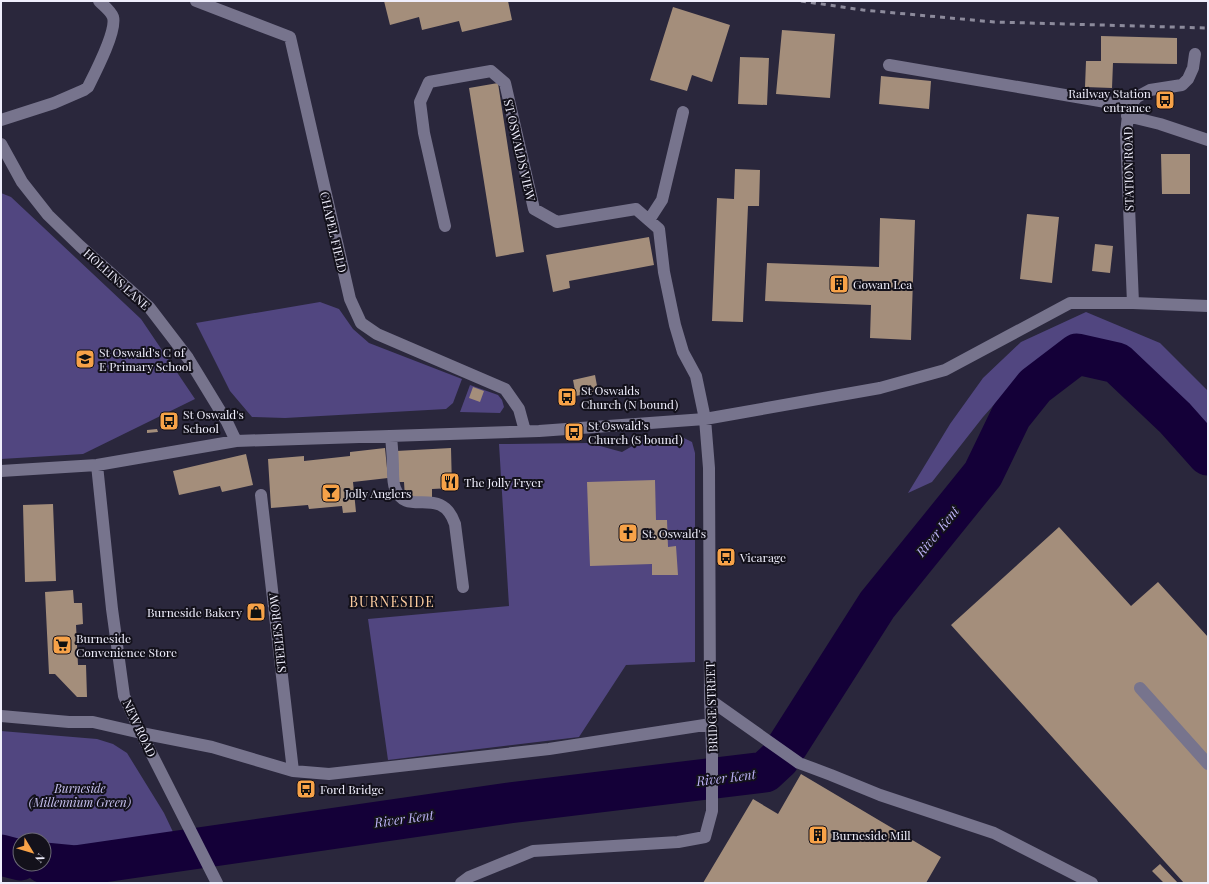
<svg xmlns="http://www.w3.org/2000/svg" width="1209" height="884" font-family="'Playfair Display',serif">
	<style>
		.green { fill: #514680 }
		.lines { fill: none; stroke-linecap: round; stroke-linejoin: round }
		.river { stroke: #140038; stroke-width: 41 }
		.building { fill: #a48e7b }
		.minor { stroke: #77748d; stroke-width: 12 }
		.rail { stroke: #8c8a9b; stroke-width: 3; stroke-dasharray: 5 5; stroke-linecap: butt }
		.labels { text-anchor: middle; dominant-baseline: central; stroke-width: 4; stroke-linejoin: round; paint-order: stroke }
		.poi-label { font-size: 12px; fill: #efeefc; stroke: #13111b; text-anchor: start }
		.street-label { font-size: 12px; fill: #efeefc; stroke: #13111b }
		.park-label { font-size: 12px; font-style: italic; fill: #c8c2f0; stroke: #13111b }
		.water-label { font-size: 13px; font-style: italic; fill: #beb4f7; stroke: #13111b }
		.quarter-label { font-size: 14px; letter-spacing: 1px; fill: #fccc9f; stroke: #13111b }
	</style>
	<rect width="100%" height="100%" fill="#2a273c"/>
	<!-- green -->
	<path class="green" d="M 1,193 L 11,197 L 141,319 L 195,399 L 83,454 L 1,459 Z
		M 320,302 L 339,309 L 353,329 L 369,343 L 462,379 L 453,403 L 446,409 L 285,418 L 252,417 L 230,391 L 196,323 Z
		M 1086,312 L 1160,343 L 1208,391 L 1208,438 L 1171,390 L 1131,358 L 1105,341 L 1081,344 L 1024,371 L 983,417 L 932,482 L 908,493 L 950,424 L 983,378 L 1021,342 Z
		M 470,385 L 498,395 L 502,400 L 504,407 L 500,413 L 460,412 Z
		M 680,436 L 692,442 L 695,453 L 695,662 L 626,665 L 579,737 L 388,760 L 368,619 L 509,606 L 499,444 L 589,443 L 622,452 L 648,437 Z
		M 1,731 L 97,739 L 113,744 L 127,753 L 164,813 L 173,832 L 140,839 L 140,845 L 135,847 L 103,849 L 77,854 L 60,855 L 44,854 L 44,840 L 20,840 L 20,850 L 1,844 Z"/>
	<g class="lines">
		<!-- river -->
		<path class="river" d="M 1,855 L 20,860
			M 44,863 L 75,866 L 509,803 L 765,772 L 779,759 L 877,605 L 983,474 L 1011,416 L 1035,386 L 1077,354 L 1117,363 L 1175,418 L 1208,455"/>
	</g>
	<!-- building -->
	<path class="building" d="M 384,1 L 431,1 L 431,2 L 436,1 L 508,1 L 512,20 L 462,32 L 459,21 L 422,30 L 419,17 L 390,25 Z
		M 673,7 L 730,25 L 712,82 L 692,75 L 687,91 L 650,80 Z
		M 782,30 L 835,34 L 830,98 L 776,94 Z
		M 1101,36 L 1177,38 L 1177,64 L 1113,63 L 1112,88 L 1085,87 L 1086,61 L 1101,61 Z
		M 740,57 L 769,58 L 767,105 L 738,104 Z
		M 881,76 L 931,81 L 929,109 L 879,104 Z
		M 498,83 L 524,252 L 496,257 L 469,88 Z
		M 1161,154 L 1190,154 L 1190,194 L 1162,194 Z
		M 735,169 L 760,170 L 759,206 L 748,206 L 743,322 L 712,321 L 717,198 L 734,199 Z
		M 1027,214 L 1059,217 L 1052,283 L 1020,279 Z
		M 880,218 L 915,220 L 911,340 L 870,338 L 871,305 L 765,301 L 767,263 L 879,267 Z
		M 649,237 L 654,265 L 569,281 L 570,288 L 553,292 L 546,255 Z
		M 1095,244 L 1113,246 L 1110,273 L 1092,271 Z
		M 595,375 L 598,391 L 576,396 L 573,380 Z
		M 473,387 L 484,391 L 480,402 L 469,398 Z
		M 157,429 L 158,432 L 147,433 L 147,430 Z
		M 385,448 L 388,478 L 353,482 L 356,512 L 343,513 L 342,506 L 309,509 L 308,505 L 271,508 L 268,459 L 304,456 L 304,461 L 350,456 L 350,452 Z
		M 451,448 L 452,488 L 432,489 L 432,497 L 405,498 L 404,482 L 397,482 L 396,451 Z
		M 246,454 L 253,485 L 222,492 L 220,486 L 179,495 L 173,471 Z
		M 655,480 L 656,520 L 667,520 L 668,547 L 676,546 L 678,575 L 652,575 L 652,564 L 590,566 L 587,482 Z
		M 53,504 L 56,581 L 25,582 L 23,505 Z
		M 1059,527 L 1131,606 L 1158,582 L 1208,637 L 1208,883 L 1184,883 L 951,625 Z
		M 73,590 L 74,603 L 82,603 L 83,624 L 76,625 L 78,665 L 86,665 L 87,697 L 77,697 L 55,674 L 49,674 L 45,592 Z
		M 801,774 L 941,857 L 926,883 L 703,883 L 753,799 L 778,814 Z
		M 1160,864 L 1178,883 L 1164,883 L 1152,871 Z"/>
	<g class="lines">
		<!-- minor -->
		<path class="minor" d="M 196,1 L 290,37 L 350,299 L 361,323 L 377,334 L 505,389 L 519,409 L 525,431
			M 889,65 L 1129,106
			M 1127,116 L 1160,124 L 1208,140
			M 1,120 L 54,103 L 84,90 L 88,87 C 95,73 117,31 113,17 C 111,11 104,6 99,1
			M 1,144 L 22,182 L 48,215 L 80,246 L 149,307 L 188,358 L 227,422 L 236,441
			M 649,220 L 662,200 L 683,112
			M 445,226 L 424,133 L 420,102 L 429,82 L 491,71 L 505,83 L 534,209 L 557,222 L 636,209 L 659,229 L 664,272 L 675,325 L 683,352 L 696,376 L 705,419 L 709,468 L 710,700 L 712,749 L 712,811 L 705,837 L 678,842 L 533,851 L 469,877 L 461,883
			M 1133,303 L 1126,134 L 1129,106 L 1137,97 L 1150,90 L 1182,85 L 1188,79 L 1193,68 L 1195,54
			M 391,436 C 392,447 393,458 393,470 C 393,476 393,483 395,488 C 406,519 441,483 455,524 L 463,587
			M 97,465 L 112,609 L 124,696 L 141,733 L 217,883
			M 1,471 L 97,465 L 236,441 L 539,431 L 705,419 L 880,388 L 945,370 L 1070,303 L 1133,303 L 1208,306
			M 261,495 L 293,771
			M 1140,688 L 1208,764
			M 710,700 L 799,763 L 831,775 L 880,795 L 994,833 L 1092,883
			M 1,716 L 69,722 L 93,722 L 141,733 L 212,747 L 293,771 L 329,774 L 549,749 L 711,724"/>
		<!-- rail -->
		<path class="rail" d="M 801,1 L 863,10 L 994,22 L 1208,28"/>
	</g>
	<!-- icons -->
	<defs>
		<g id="bus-square" transform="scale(1)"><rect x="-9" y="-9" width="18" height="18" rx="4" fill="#f7a248" stroke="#13111b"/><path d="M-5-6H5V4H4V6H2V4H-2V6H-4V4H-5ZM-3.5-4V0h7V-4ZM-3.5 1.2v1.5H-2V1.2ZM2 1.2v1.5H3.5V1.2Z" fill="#111"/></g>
		<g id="building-square" transform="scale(1)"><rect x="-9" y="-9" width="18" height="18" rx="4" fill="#f7a248" stroke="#13111b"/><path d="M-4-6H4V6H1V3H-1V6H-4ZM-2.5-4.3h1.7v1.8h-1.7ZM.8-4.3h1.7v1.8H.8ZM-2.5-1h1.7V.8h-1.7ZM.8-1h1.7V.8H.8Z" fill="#111"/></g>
		<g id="school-square" transform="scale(1)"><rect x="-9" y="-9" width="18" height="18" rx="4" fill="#f7a248" stroke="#13111b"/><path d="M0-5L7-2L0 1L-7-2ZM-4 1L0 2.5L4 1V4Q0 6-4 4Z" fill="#111"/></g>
		<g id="restaurant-square" transform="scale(1)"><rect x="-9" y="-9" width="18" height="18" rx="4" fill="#f7a248" stroke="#13111b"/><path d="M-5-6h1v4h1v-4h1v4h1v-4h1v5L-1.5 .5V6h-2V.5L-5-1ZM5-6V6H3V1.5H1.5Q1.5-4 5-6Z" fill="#111"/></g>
		<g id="bar-square" transform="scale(1)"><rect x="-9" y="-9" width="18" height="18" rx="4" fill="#f7a248" stroke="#13111b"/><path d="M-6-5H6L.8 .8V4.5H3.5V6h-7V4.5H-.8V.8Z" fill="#111"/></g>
		<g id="church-square" transform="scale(1)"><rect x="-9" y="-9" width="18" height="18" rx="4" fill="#f7a248" stroke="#13111b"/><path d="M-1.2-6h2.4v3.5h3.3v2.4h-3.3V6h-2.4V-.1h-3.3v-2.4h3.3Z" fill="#111"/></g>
		<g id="shop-square" transform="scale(1)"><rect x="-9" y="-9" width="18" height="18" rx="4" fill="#f7a248" stroke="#13111b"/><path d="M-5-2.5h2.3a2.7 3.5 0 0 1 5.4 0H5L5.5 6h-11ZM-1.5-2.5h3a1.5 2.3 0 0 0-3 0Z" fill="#111"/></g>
		<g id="supermarket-square" transform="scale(1)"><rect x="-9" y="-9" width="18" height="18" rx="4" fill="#f7a248" stroke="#13111b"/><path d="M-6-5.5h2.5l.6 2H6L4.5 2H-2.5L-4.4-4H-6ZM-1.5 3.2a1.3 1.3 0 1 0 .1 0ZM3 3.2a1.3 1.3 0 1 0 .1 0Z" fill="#111"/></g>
	</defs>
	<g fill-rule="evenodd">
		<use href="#bus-square" x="1165" y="100"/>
		<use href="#building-square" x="839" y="284"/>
		<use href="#school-square" x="85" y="359"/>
		<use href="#bus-square" x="567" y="397"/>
		<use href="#bus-square" x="169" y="421"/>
		<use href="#bus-square" x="574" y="432"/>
		<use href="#restaurant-square" x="450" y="482"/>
		<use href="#bar-square" x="331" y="493"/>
		<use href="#church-square" x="628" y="533"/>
		<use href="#bus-square" x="726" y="557"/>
		<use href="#shop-square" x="256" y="612"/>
		<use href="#supermarket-square" x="62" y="645"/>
		<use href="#bus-square" x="306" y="789"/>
		<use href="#building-square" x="818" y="835"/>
	</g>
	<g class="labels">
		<!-- poi labels -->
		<g class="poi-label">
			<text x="1151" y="93" text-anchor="end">Railway Station<tspan x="1151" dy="14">entrance</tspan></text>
			<text x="853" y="284">Gowan Lea</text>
			<text x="99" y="352">St Oswald's C of<tspan x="99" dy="14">E Primary School</tspan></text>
			<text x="581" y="390">St Oswalds<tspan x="581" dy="14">Church (N bound)</tspan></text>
			<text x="183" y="414">St Oswald's<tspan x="183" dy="14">School</tspan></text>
			<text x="588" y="425">St Oswald's<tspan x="588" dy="14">Church (S bound)</tspan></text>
			<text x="464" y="482">The Jolly Fryer</text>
			<text x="345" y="493">Jolly Anglers</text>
			<text x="642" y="533">St. Oswald's</text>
			<text x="740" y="557">Vicarage</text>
			<text x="242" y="612" text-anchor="end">Burneside Bakery</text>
			<text x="76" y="638">Burneside<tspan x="76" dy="14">Convenience Store</tspan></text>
			<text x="320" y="789">Ford Bridge</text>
			<text x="832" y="835">Burneside Mill</text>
		</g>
		<!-- street labels -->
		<g class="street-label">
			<text transform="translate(520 150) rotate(77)">ST OSWALDS VIEW</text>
			<text transform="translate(1128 169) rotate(-91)">STATION ROAD</text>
			<text transform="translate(334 232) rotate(77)">CHAPEL FIELD</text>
			<text transform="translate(117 279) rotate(42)">HOLLINS LANE</text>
			<text transform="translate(277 633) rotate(-96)">STEELES ROW</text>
			<text transform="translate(711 707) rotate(-92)">BRIDGE STREET</text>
			<text transform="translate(140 728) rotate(65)">NEW ROAD</text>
		</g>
		<!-- park labels -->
		<g class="park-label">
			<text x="80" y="788">Burneside<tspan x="80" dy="14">(Millennium Green)</tspan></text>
		</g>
		<!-- water labels -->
		<g class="water-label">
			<text transform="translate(937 531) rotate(-51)">River Kent</text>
			<text transform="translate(726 777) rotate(-7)">River Kent</text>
			<text transform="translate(404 818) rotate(-8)">River Kent</text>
		</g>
		<!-- quarter labels -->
		<g class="quarter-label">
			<text x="392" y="601">BURNESIDE</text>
		</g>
	</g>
	<!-- border -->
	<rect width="1209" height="884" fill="none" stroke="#efeefc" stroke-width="4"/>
	<!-- north arrow -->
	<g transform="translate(32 852) rotate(128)"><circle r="19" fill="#13111b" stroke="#6b6975"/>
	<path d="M0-3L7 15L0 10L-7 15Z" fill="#f7a248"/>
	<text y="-6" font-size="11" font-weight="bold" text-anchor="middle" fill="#efeefc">N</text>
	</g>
</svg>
